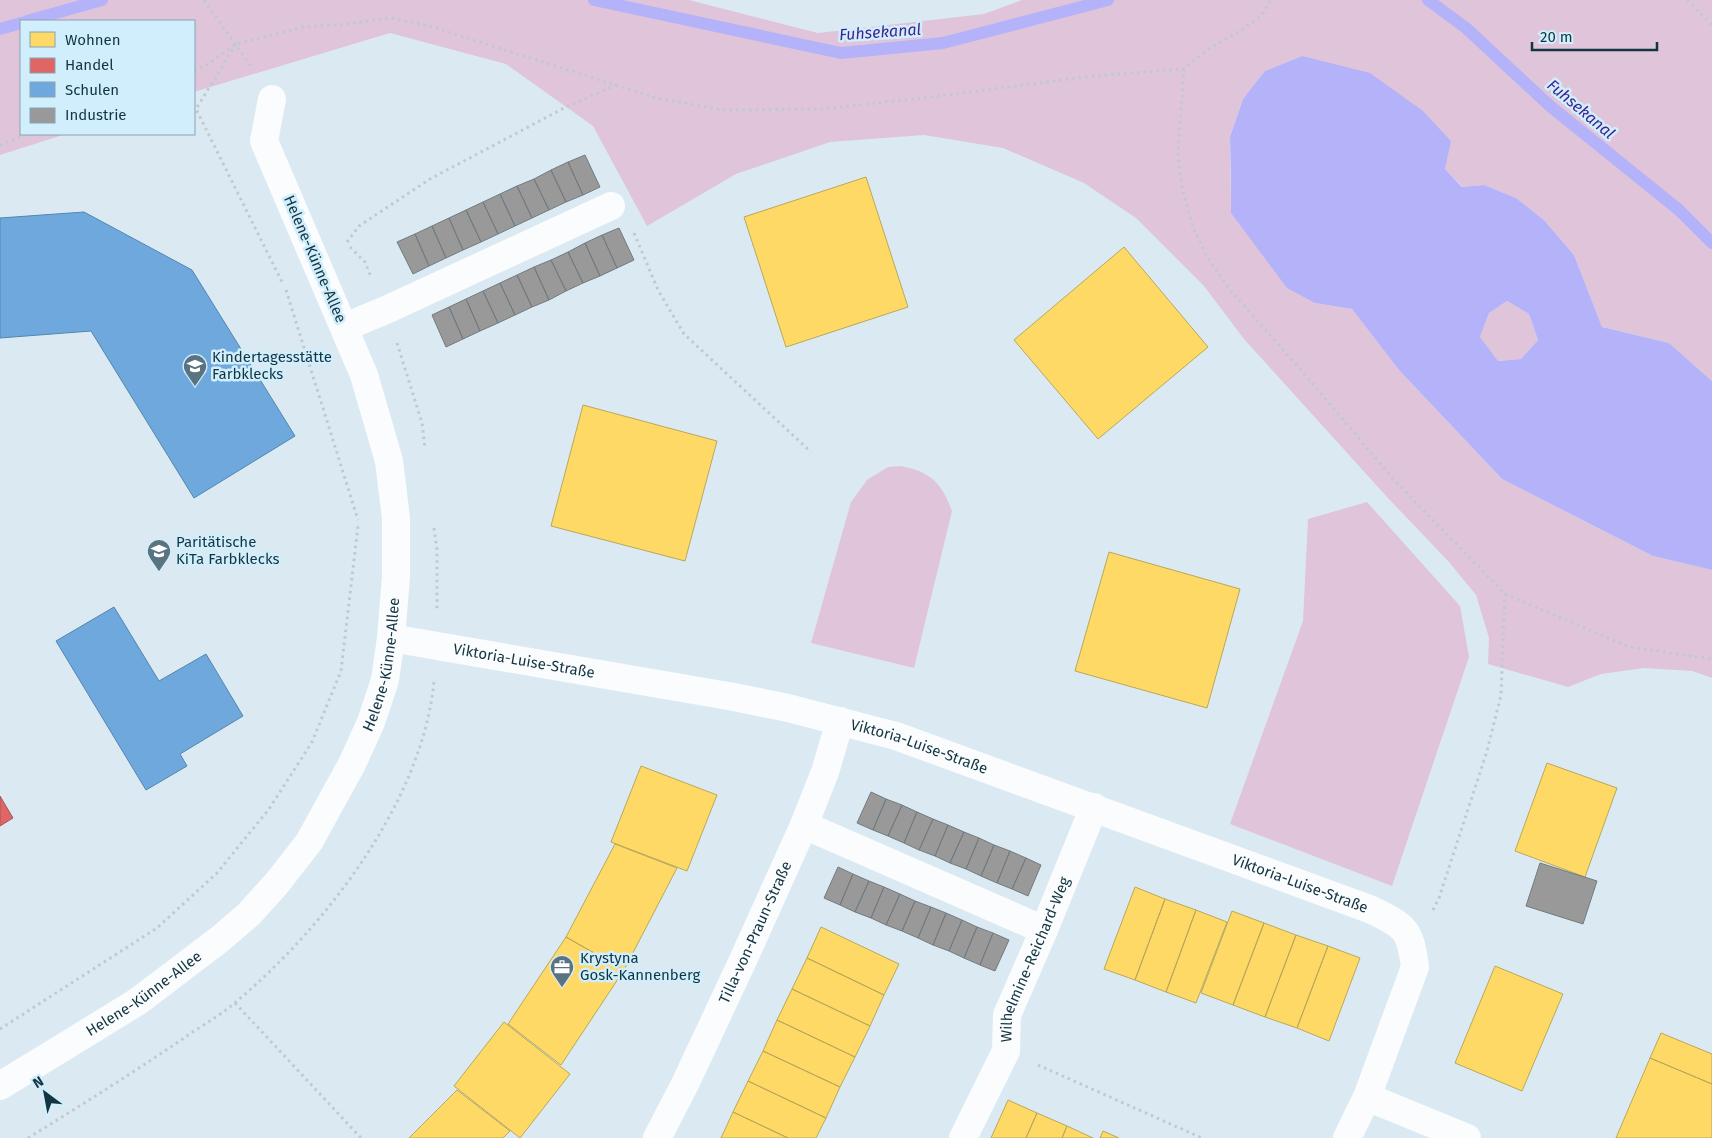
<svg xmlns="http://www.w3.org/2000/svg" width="1712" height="1138" font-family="'Fira Sans',sans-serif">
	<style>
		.green { fill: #e0c4da }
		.water { fill: #b4b3f9; fill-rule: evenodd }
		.homes { fill: #ffd966; stroke: #b8a85b }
		.shops { fill: #e06666; stroke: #a2575b }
		.schools { fill: #6fa8dc; stroke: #5386ae }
		.industry { fill: #999; stroke: #717b7f }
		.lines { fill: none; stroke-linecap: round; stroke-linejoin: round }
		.stream { stroke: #b4b3f9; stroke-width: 12 }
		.path { stroke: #c1c9ce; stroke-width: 3; stroke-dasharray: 2.5 4; stroke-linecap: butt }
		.minor { stroke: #fafcfd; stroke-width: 28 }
		.labels { text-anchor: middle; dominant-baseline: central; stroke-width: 5; stroke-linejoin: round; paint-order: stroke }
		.street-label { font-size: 15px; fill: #133542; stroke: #d1eefc }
		.poi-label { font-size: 15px; fill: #133542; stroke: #d1eefc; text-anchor: start }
		.water-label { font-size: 16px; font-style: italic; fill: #3f2391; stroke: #d1eefc }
	</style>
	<rect width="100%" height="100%" fill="#dbeaf2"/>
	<!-- green -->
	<path class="green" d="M 0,0 L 689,0 L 818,33 L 984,14 L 1022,0 L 1712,0 L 1712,381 L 1669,343 L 1602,327 L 1574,255 L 1544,220 L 1516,198 L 1484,185 L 1463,187 L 1445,169 L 1302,56 L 1266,71 L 1243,99 L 1230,137 L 1231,213 L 1315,303 L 1352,309 L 1399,370 L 1502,479 L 1653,556 L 1712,570 L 1712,678 L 1692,671 L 1644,668 L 1601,674 L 1568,687 L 1488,664 L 1489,638 L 1476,595 L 1449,562 L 1387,497 L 1244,339 L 1204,286 L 1136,218 L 1084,183 L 1003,148 L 924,135 L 830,142 L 736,174 L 647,226 L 593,126 L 506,64 L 390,33 L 194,92 L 194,21 L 21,21 L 21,134 L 66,134 L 0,155 Z
		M 1507,301 L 1529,314 L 1538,340 L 1521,359 L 1497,361 L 1480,337 L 1489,313 Z
		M 900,466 C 930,471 942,483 952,511 L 914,668 L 811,643 L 851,502 L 867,480 L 888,467 Z
		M 1367,502 L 1460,606 L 1469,657 L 1392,886 L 1230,824 L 1303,621 L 1308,519 Z"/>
	<!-- water -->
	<path class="water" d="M 1302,56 L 1370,73 L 1423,111 L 1451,141 L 1445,169 L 1462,187 L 1484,185 L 1516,198 L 1544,220 L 1574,255 L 1602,327 L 1669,343 L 1712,381 L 1712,570 L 1653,556 L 1502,479 L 1399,370 L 1352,309 L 1315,303 L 1287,288 L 1231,213 L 1231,177 L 1230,137 L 1243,99 L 1265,71 ZM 1507,301 L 1529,314 L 1538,340 L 1521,359 L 1498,361 L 1480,337 L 1489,313 Z"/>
	<!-- homes -->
	<path class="homes" d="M 866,177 L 908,307 L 786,347 L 744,217 Z
		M 1124,247 L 1208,347 L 1098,439 L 1014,340 Z
		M 583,405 L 717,441 L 685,561 L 551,526 Z
		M 1109,552 L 1240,589 L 1207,708 L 1075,671 Z
		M 1547,763 L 1617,788 L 1585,877 L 1515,851 Z
		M 641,766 L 717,795 L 687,871 L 611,842 Z
		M 615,844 L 677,868 L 624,970 L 566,937 Z
		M 1135,887 L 1165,899 L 1135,980 L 1104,969 Z
		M 1165,899 L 1196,910 L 1166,992 L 1135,980 Z
		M 1196,910 L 1227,922 L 1196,1003 L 1166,992 Z
		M 1232,911 L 1264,923 L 1233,1005 L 1201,993 Z
		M 1264,923 L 1296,935 L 1265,1017 L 1233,1005 Z
		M 821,927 L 899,964 L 884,995 L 807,958 Z
		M 1296,935 L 1328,946 L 1297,1028 L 1265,1017 Z
		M 566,937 L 624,970 L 561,1065 L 508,1024 Z
		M 1328,946 L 1360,958 L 1329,1041 L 1297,1028 Z
		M 807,958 L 884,995 L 870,1026 L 792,989 Z
		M 1495,966 L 1563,994 L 1522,1091 L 1455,1063 Z
		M 792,989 L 870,1026 L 855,1057 L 777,1020 Z
		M 777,1020 L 855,1057 L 840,1087 L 763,1051 Z
		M 504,1022 L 570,1074 L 520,1138 L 454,1086 Z
		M 1661,1033 L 1712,1054 L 1712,1084 L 1650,1058 Z
		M 763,1051 L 840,1087 L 826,1118 L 748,1081 Z
		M 1650,1058 L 1712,1084 L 1712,1138 L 1616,1138 Z
		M 748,1081 L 826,1118 L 816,1138 L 788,1138 L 733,1112 Z
		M 457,1090 L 510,1131 L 503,1138 L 409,1138 Z
		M 1008,1100 L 1037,1113 L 1026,1138 L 991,1138 Z
		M 733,1112 L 788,1138 L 721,1138 Z
		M 1037,1113 L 1067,1126 L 1062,1138 L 1026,1138 Z
		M 1067,1126 L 1093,1138 L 1062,1138 Z
		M 1103,1131 L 1119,1138 L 1100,1138 Z"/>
	<!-- shops -->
	<path class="shops" d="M 0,796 L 13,818 L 0,826 Z"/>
	<!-- schools -->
	<path class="schools" d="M 84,212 L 192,270 L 295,436 L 194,498 L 91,331 L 0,338 L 0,218 Z
		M 114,607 L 159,681 L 206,654 L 243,716 L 180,754 L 187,766 L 146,790 L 56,641 Z"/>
	<!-- industry -->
	<path class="industry" d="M 585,155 L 600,187 L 583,195 L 568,162 Z
		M 568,162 L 583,195 L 566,202 L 551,170 Z
		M 551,170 L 566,202 L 549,210 L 534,179 Z
		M 534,179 L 549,210 L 532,218 L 517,186 Z
		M 517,186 L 532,218 L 515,226 L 500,194 Z
		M 500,194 L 515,226 L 498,234 L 483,202 Z
		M 483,202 L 498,234 L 481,242 L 466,210 Z
		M 466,210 L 481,242 L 463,250 L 449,218 Z
		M 449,218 L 463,250 L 446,258 L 432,226 Z
		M 432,226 L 446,258 L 429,266 L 415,234 Z
		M 619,228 L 634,260 L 617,268 L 602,235 Z
		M 415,234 L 429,266 L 413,274 L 397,242 Z
		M 602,235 L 617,268 L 600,276 L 585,243 Z
		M 585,243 L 600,276 L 583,283 L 568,252 Z
		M 568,252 L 583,283 L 566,291 L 551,260 Z
		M 551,260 L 566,291 L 549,300 L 534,267 Z
		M 534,267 L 549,300 L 532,307 L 517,275 Z
		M 517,275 L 532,307 L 515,315 L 500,283 Z
		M 500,283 L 515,315 L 498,323 L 483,291 Z
		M 483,291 L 498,323 L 480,331 L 466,299 Z
		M 466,299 L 480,331 L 463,339 L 449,307 Z
		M 449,307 L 463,339 L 446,347 L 432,315 Z
		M 871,792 L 886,799 L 873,830 L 857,823 Z
		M 886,799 L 902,805 L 888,836 L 873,830 Z
		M 902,805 L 917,812 L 904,843 L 888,836 Z
		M 917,812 L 933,819 L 919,850 L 904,843 Z
		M 933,819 L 948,825 L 935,856 L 919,850 Z
		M 948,825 L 964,832 L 950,863 L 935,856 Z
		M 964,832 L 979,838 L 966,869 L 950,863 Z
		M 979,838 L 994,845 L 981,876 L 966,869 Z
		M 994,845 L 1010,851 L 997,883 L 981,876 Z
		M 1010,851 L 1026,858 L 1012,889 L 997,883 Z
		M 1026,858 L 1041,865 L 1028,896 L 1012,889 Z
		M 1540,863 L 1597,881 L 1583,924 L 1526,906 Z
		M 838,867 L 853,874 L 840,905 L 824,898 Z
		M 853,874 L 869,881 L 855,912 L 840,905 Z
		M 869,881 L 884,887 L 871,918 L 855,912 Z
		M 884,887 L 900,894 L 886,925 L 871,918 Z
		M 900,894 L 915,901 L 902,931 L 886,925 Z
		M 915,901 L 931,907 L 918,938 L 902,931 Z
		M 931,907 L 946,913 L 933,945 L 918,938 Z
		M 946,913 L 962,920 L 949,951 L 933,945 Z
		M 962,920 L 977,927 L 964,958 L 949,951 Z
		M 977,927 L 993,933 L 980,965 L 964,958 Z
		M 993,933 L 1009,940 L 995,971 L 980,965 Z"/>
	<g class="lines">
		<!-- stream -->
		<path class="stream" d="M 594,0 L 841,53 L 943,43 L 1108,0
			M 1428,0 L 1466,28 L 1550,106 L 1679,210 L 1712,243
			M 27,21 L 102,0
			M 0,29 L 21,23"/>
		<!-- path -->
		<path class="path" d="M 204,0 L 253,69
			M 1687,0 L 1712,25
			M 236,44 L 196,109 L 282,282
			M 1184,69 L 1178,153 L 1182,188 L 1193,227 L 1207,257 L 1231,291 L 1301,370 L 1395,481 L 1505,594 L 1629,647 L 1712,659
			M 194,70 L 207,65 L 236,44 L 303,27 L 347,24 L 390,18 L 429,26 L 657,98 L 723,110 L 822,109 L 923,98 L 1093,76 L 1184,69 L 1207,50 L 1243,29 L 1262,15 L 1271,0
			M 0,145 L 28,134
			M 634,233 L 658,290 L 684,334 L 811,452
			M 347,242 L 359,226 L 430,179 L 566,107 L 616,85
			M 350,247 L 365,262 L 371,277
			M 286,290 L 358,520
			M 397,343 L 422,423 L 425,448
			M 434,528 L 437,550 L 437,609
			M 1433,910 L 1439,898 L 1487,751 L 1501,695 L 1505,594
			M 235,1003 L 361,1138
			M 0,1029 L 157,928 L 217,873 L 269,809 L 312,742 L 341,671 L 358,526
			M 1038,1065 L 1202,1138
			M 28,1138 C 80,1106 131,1074 181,1040 C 199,1027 220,1016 237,1001 C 326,926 423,800 434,681"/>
		<!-- minor -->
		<g class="minor">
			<path d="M 345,327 L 386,310 L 611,206"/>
			<path id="s1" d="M 391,638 L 734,697 L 788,708 L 896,736 L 1372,910 C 1406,927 1410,929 1415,967 L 1367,1097 L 1347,1138"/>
			<path d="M 804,825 L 1044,930"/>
			<path id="s2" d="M 0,1086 L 137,1002 L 220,939 L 249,914 L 277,883 L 309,842 L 352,764 L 371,722 L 385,680 L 391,638 L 396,577 L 396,518 L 389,461 L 364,375 L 264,141 L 272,99"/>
			<path d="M 1367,1097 L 1467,1138"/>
			<path id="s3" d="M 657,1138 L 685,1084 L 744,958 L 804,825 L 825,772 L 840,721"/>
			<path id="s4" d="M 963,1138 L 1006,1051 L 1007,1015 L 1044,930 L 1094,807"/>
		</g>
	</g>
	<!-- icons -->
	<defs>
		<g id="school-pin" transform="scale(1.25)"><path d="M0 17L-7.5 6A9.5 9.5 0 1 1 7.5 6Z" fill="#597480" stroke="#d1eefc"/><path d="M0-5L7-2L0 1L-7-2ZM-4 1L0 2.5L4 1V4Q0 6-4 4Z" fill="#fff"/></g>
		<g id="office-pin" transform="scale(1.25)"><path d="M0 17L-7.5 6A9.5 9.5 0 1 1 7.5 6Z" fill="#597480" stroke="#d1eefc"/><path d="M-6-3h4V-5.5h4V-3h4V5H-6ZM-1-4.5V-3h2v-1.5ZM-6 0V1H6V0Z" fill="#fff"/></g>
	</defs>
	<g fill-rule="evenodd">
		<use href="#school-pin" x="195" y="366"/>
		<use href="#school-pin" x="159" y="551"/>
		<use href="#office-pin" x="562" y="967"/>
	</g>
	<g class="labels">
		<!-- street labels -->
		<g class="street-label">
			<text transform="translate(315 259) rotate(67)">Helene-Künne-Allee</text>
			<text stroke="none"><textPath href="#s1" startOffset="135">Viktoria-Luise-Straße</textPath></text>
			<text stroke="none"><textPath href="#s2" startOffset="591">Helene-Künne-Allee</textPath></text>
			<text stroke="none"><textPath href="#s1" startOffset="540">Viktoria-Luise-Straße</textPath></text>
			<text stroke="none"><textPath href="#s1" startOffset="945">Viktoria-Luise-Straße</textPath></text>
			<text stroke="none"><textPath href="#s3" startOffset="228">Tilla-von-Praun-Straße</textPath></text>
			<text stroke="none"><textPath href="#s4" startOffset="194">Wilhelmine-Reichard-Weg</textPath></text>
			<text stroke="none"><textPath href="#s2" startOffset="171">Helene-Künne-Allee</textPath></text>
		</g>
		<!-- poi labels -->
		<g class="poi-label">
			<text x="212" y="357">Kindertagesstätte<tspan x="212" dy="17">Farbklecks</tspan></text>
			<text x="176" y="542">Paritätische<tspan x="176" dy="17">KiTa Farbklecks</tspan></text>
			<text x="580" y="958">Krystyna<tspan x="580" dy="17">Gosk-Kannenberg</tspan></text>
		</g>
		<!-- water labels -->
		<g class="water-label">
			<text transform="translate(880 32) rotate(-4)">Fuhsekanal</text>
			<text transform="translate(1581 109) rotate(40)">Fuhsekanal</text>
		</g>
	</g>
	<!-- legend -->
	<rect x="20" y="20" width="175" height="115" fill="#d1eefc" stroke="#85a4b2"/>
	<rect x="30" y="32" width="25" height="15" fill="#ffd966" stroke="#85a4b2"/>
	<text x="65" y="45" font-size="15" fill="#133542">Wohnen</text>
	<rect x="30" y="58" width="25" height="15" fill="#e06666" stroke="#85a4b2"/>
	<text x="65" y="70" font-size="15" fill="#133542">Handel</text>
	<rect x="30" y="82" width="25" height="15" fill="#6fa8dc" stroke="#85a4b2"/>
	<text x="65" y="95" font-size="15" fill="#133542">Schulen</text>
	<rect x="30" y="108" width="25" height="15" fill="#999999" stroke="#85a4b2"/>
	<text x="65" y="120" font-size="15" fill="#133542">Industrie</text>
	<!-- north arrow -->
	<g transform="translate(45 1093) rotate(328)" stroke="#d1eefc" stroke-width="4" paint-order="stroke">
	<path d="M0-4L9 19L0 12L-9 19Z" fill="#133542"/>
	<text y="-8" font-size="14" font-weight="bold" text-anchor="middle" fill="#133542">N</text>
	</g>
	<!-- scale -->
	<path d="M1532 42v8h125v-8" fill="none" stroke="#133542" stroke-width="2.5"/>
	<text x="1540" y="42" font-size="15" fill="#133542" stroke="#d1eefc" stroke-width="4" paint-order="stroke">20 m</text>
</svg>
